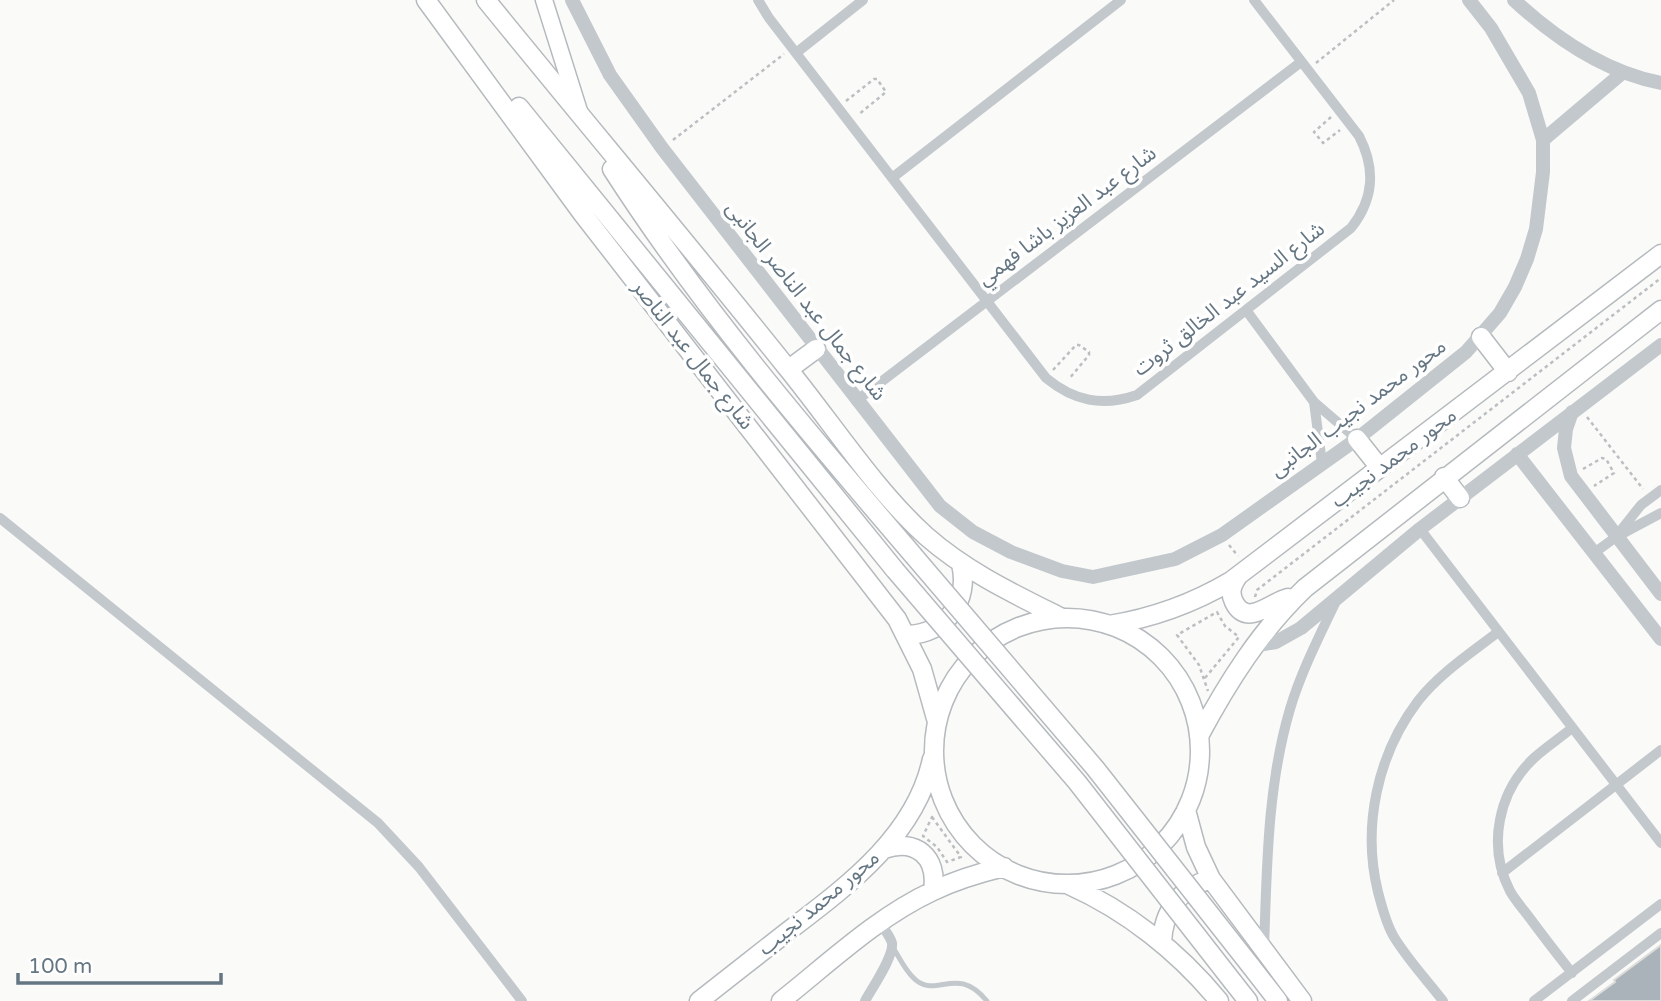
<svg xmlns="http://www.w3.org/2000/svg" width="1661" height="1001" font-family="'Varela Round','Noto Sans Arabic',sans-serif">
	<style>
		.building { fill: #aab3b9; stroke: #dcdcda; stroke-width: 2 }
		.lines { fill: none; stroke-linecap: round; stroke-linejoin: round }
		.secondary-casing { stroke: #b3babf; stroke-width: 19 }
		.primary-casing { stroke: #b5babe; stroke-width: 21 }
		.path { stroke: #bbbfc2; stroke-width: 2.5; stroke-dasharray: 3.5 3.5; stroke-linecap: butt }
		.service { stroke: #c3c8cc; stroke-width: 5 }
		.minor { stroke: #c3c8cc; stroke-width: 10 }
		.tertiary { stroke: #c3c8cc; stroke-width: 14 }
		.secondary { stroke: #fff; stroke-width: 16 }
		.primary { stroke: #fff; stroke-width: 18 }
		.primary-bridge-casing { stroke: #b5babe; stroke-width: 21; stroke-linecap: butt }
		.primary-bridge { stroke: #fff; stroke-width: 18 }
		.labels { text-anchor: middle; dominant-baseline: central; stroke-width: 7; stroke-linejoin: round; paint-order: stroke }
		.street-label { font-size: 21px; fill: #657683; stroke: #fff }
	</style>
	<rect width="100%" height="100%" fill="#fafaf8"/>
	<!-- building -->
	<path class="building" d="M 1661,945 L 1661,1001 L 1589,1001 L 1615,982 L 1614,980 Z"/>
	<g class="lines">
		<!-- secondary casing -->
		<g class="secondary-casing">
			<path id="secondary" d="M 544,0 L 579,111"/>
		</g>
		<!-- primary casing -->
		<g class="primary-casing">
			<path id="primary" d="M 426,0 L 582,213 L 897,619 L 922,669 L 937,722
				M 486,0 C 586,123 689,245 788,369 C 832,423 875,490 926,536 C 967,572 1014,594 1062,618
				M 519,107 L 895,570
				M 612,169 C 700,306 807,431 913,555
				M 1481,337 L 1508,372
				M 789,369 L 816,349
				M 1357,439 L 1380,468
				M 1444,477 L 1460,498
				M 1238,576 C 1232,585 1229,592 1234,602 C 1247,628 1271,602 1288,598
				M934 751a133 133 0 1 1 266 0a133 133 0 1 1-266 0Z
				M 1109,625 C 1153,618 1192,604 1231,581 L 1661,254
				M 907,635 C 946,634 970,601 961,564
				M 1199,736 C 1228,682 1260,631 1305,588 L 1661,310
				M 1186,810 L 1196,847 L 1211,879 L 1302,1001
				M 884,849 C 916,838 938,857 933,890
				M 1069,885 C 1127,911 1179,952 1219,1001
				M 1162,943 C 1163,911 1180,888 1211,879
				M 1250,965 L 1278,1001
				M 1233,982 L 1248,1001
				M 699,1001 C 728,978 758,955 787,932 C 846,887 916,836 932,759
				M 781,1001 C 829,963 877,917 933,891 C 956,880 979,873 1004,867"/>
		</g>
		<!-- path -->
		<path class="path" d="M 1316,63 L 1394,0
			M 846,101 L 874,79 L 877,79 L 886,92 L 858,115
			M 1331,117 L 1314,132 L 1323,143 L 1340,130
			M 673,140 L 784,54
			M 1053,370 L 1076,345 L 1079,345 L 1089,352 L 1089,355 L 1069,379
			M 1587,417 L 1643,489
			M 1583,469 L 1602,458 L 1606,459 L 1614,473 L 1594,486
			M 1229,545 L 1238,556
			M 1255,597 L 1257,590 L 1661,278
			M 1205,678 L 1239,637 L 1225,626 L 1217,612 L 1177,635 L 1199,665 L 1208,691
			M 932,817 L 961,857 L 947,862 L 937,847 L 923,836 Z"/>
		<!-- service -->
		<path class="service" d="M 894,949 C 900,959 907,974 917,981 C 939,997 957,965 987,1001"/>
		<!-- minor -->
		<path class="minor" d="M 758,0 L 769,18 L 1046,378 C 1074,401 1102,407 1137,395 L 1351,228 C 1374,199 1376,169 1359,136 L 1254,0
			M 796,53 L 863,0
			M 892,178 L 1121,0
			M 1246,310 L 1314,402 L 1357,439
			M 856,401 L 1301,62
			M 1314,402 L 1322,463
			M 0,518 L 378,823 L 419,867 L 522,1001
			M 1420,529 L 1661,843
			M 1618,534 L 1641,505 L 1661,490
			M 1594,553 L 1616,537 L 1661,513
			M 1502,873 L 1661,750
			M 1264,948 C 1267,868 1267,787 1290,709 C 1301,672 1319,637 1336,601
			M 1572,973 C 1557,954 1543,936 1529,917 C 1523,909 1515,900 1510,891 C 1487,846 1498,792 1534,758 C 1546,747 1560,738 1572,728
			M 865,1001 C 872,988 894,957 892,943 C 890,936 884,929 880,923
			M 1443,1001 C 1427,980 1408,960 1394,937 C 1386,924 1382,907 1378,892 C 1362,827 1377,755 1418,701 C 1440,673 1471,653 1498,632
			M 1534,1001 L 1661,904
			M 1572,1001 L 1661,933"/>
		<!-- tertiary -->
		<path class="tertiary" d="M 572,0 L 610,75 L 662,148 L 940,506 L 973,532 L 1011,552 L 1062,571 L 1093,577 L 1175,559 L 1222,535 L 1357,439 L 1466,352 L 1500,313 L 1515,287 L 1527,259 L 1536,229 L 1543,172 L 1543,140 L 1529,93 L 1491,28 L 1469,0
			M 1514,0 C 1556,39 1604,72 1661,83
			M 1543,140 L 1621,74
			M 1572,412 L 1566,429 L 1564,448 L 1571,476 L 1661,594
			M 1517,454 L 1661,639
			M 1253,646 L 1276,642 L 1301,628 L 1420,529 L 1661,345"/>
		<!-- secondary -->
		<use href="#secondary" class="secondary"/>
		<!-- primary -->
		<use href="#primary" class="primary"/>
		<!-- primary-bridge casing -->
		<g class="primary-bridge-casing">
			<path id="primary-bridge" d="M 913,555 L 1095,768 L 1250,965
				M 895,570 L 1077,782 L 1233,982"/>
		</g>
		<!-- primary-bridge -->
		<use href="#primary-bridge" class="primary-bridge"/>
	</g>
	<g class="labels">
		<!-- street labels -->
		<g class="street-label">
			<text transform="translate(1067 216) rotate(-37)">شارع عبد العزيز باشا فهمي</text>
			<text transform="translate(1229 299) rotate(-38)">شارع السيد عبد الخالق ثروت</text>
			<text transform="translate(806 301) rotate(52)">شارع جمال عبد الناصر الجانبى</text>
			<text transform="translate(693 355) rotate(52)">شارع جمال عبد الناصر</text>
			<text transform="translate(1358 408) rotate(-37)">محور محمد نجيب الجانبى</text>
			<text transform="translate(1394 458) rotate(-37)">محور محمد نجيب</text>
			<text transform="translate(819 903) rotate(-40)">محور محمد نجيب</text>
		</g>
	</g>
	<!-- scale -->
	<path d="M18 973v10h203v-10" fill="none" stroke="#657683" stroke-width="3.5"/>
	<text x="28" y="973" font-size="21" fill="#657683" stroke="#ffffff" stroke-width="5" paint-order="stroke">100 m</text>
</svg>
